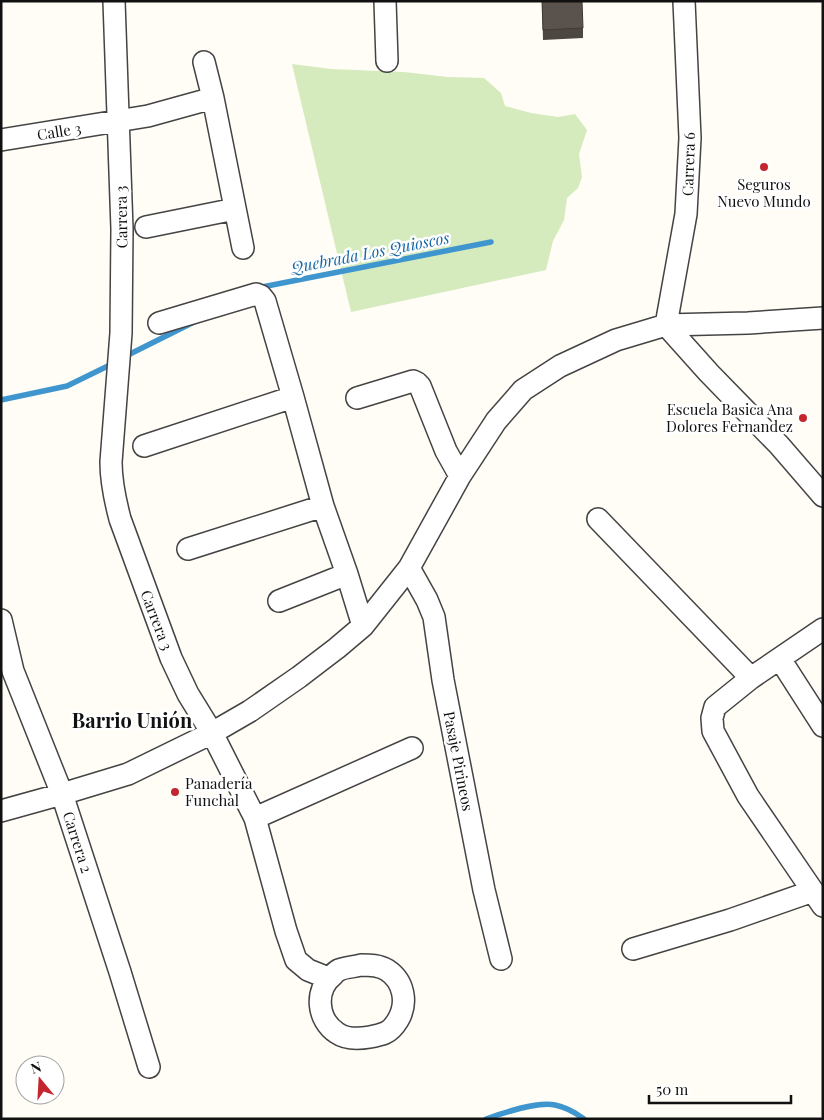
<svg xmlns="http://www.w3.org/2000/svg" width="824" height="1120" font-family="'Playfair Display',serif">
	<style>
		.green { fill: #d5ebbd }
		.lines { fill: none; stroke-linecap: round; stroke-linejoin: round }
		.stream { stroke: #3f96cf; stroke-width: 5.5 }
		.minor-casing { stroke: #444; stroke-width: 24 }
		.minor { stroke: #fff; stroke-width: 21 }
		.wall { fill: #4d4742 }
		.building { fill: #5a524d; stroke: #3f3936 }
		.poi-dot { fill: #c4262e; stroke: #fff; stroke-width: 2 }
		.labels { text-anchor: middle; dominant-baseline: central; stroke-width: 5; stroke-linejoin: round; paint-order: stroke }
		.street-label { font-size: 15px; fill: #111; stroke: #fff }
		.poi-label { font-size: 15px; fill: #111; stroke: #fff }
		.water-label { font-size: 16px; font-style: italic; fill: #1768a6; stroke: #fff }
		.district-label { font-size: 20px; font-weight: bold; fill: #111; stroke: #fff }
	</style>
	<rect width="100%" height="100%" fill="#fffdf5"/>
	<!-- green -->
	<path class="green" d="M 292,64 L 331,69 L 404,72 L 448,77 L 484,78 L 501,93 L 505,106 L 531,113 L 558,117 L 575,114 L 587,130 L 579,154 L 582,177 L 578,188 L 567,198 L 564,220 L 553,241 L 546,270 L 351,312 Z"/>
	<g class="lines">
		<!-- stream -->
		<path class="stream" d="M 258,289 L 262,287 L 491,242
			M 124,357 L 194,322
			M 1,400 L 67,386 L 114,363
			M 486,1119 C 503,1113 537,1101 555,1105 C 565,1107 576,1113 584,1119"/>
		<!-- minor casing -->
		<g class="minor-casing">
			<path id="minor" d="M 114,1 L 122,229 L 121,333 L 111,462 C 111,482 115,500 120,519 L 171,658 L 188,694 L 212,733 L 255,818 L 286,931 L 296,960 L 308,970 L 328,978
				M 385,1 L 387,61
				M 684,1 L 690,138 L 686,214 L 666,325 L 709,373 L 779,445 L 823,496
				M 204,62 L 213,98 L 243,248
				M 1,140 L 148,116 L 213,98
				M 146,227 L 235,209
				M 159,323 L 256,294 L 261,296 L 265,301 L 293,397 L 323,506 L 347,574 L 363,626
				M 357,398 L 413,381 L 417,383 L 420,386 L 446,451 L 460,476
				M 144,446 L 293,397
				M 598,519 L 751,678
				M 188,549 L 323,506
				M 409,568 L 427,600 L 434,617 L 443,680 L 484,890 L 501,959
				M 279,601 L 347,574
				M 1,620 L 13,671 L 62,794 L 120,972 L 149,1067
				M 823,629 L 751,678 L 715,707 L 712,718 L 713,731 L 748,796 L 823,906
				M 780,659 L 823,726
				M 1,811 L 62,794 L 128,774 L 212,733 L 250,711 L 299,677 L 337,648 L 363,626 L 409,568 L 460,476 L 496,421 L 523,390 L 560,366 L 616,340 L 666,325 L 748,323 L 823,318
				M 255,818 L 412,748
				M 633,949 L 730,920 L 813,891
				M 361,965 C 370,965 379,965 387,970 C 404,981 408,1003 398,1020 C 395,1025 390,1031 385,1033 C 380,1035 375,1036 370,1037 C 359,1039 347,1040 337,1033 C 317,1020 314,990 333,975 C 335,973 336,971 339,970 C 345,967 354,967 361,965 Z"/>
		</g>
		<!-- minor -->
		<use href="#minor" class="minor"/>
	</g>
	<!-- wall -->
	<path class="wall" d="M 542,1 L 583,28 L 583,38 L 543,40 Z"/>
	<!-- building -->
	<path class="building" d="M 542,1 L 582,1 L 583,28 L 543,30 Z"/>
	<!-- markers -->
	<g class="poi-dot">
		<circle cx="764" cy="167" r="5"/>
		<circle cx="803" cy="418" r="5"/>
		<circle cx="175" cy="792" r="5"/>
	</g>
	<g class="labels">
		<!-- street labels -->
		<g class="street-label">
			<text transform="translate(59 131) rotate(-9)">Calle 3</text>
			<text transform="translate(688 164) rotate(-88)">Carrera 6</text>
			<text transform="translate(121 217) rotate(-91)">Carrera 3</text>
			<text transform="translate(157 620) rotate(69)">Carrera 3</text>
			<text transform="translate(459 761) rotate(79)">Pasaje Pirineos</text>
			<text transform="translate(78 842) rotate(72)">Carrera 2</text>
		</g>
		<!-- poi labels -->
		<g class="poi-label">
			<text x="764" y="184">Seguros<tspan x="764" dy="17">Nuevo Mundo</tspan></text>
			<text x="793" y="409" text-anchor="end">Escuela Basica Ana<tspan x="793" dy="17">Dolores Fernandez</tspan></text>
			<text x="185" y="783" text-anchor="start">Panadería<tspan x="185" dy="17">Funchal</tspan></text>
		</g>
		<!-- water labels -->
		<g class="water-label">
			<text transform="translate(370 252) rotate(-11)">Quebrada Los Quioscos</text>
		</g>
		<!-- district labels -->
		<g class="district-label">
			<text x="132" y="719">Barrio Unión</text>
		</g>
	</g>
	<!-- border -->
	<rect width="824" height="1120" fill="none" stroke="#111111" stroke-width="5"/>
	<!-- north arrow -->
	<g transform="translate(40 1080) rotate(342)"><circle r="24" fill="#ffffff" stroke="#a0a0a0"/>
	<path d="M0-4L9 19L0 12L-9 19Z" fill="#c4262e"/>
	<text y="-8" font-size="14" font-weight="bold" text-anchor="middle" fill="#111111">N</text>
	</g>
	<!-- scale -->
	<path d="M649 1095v8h142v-8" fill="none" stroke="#111111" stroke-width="2.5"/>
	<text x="656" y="1095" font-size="15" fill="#111111" stroke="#ffffff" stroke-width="4" paint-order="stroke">50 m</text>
</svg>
